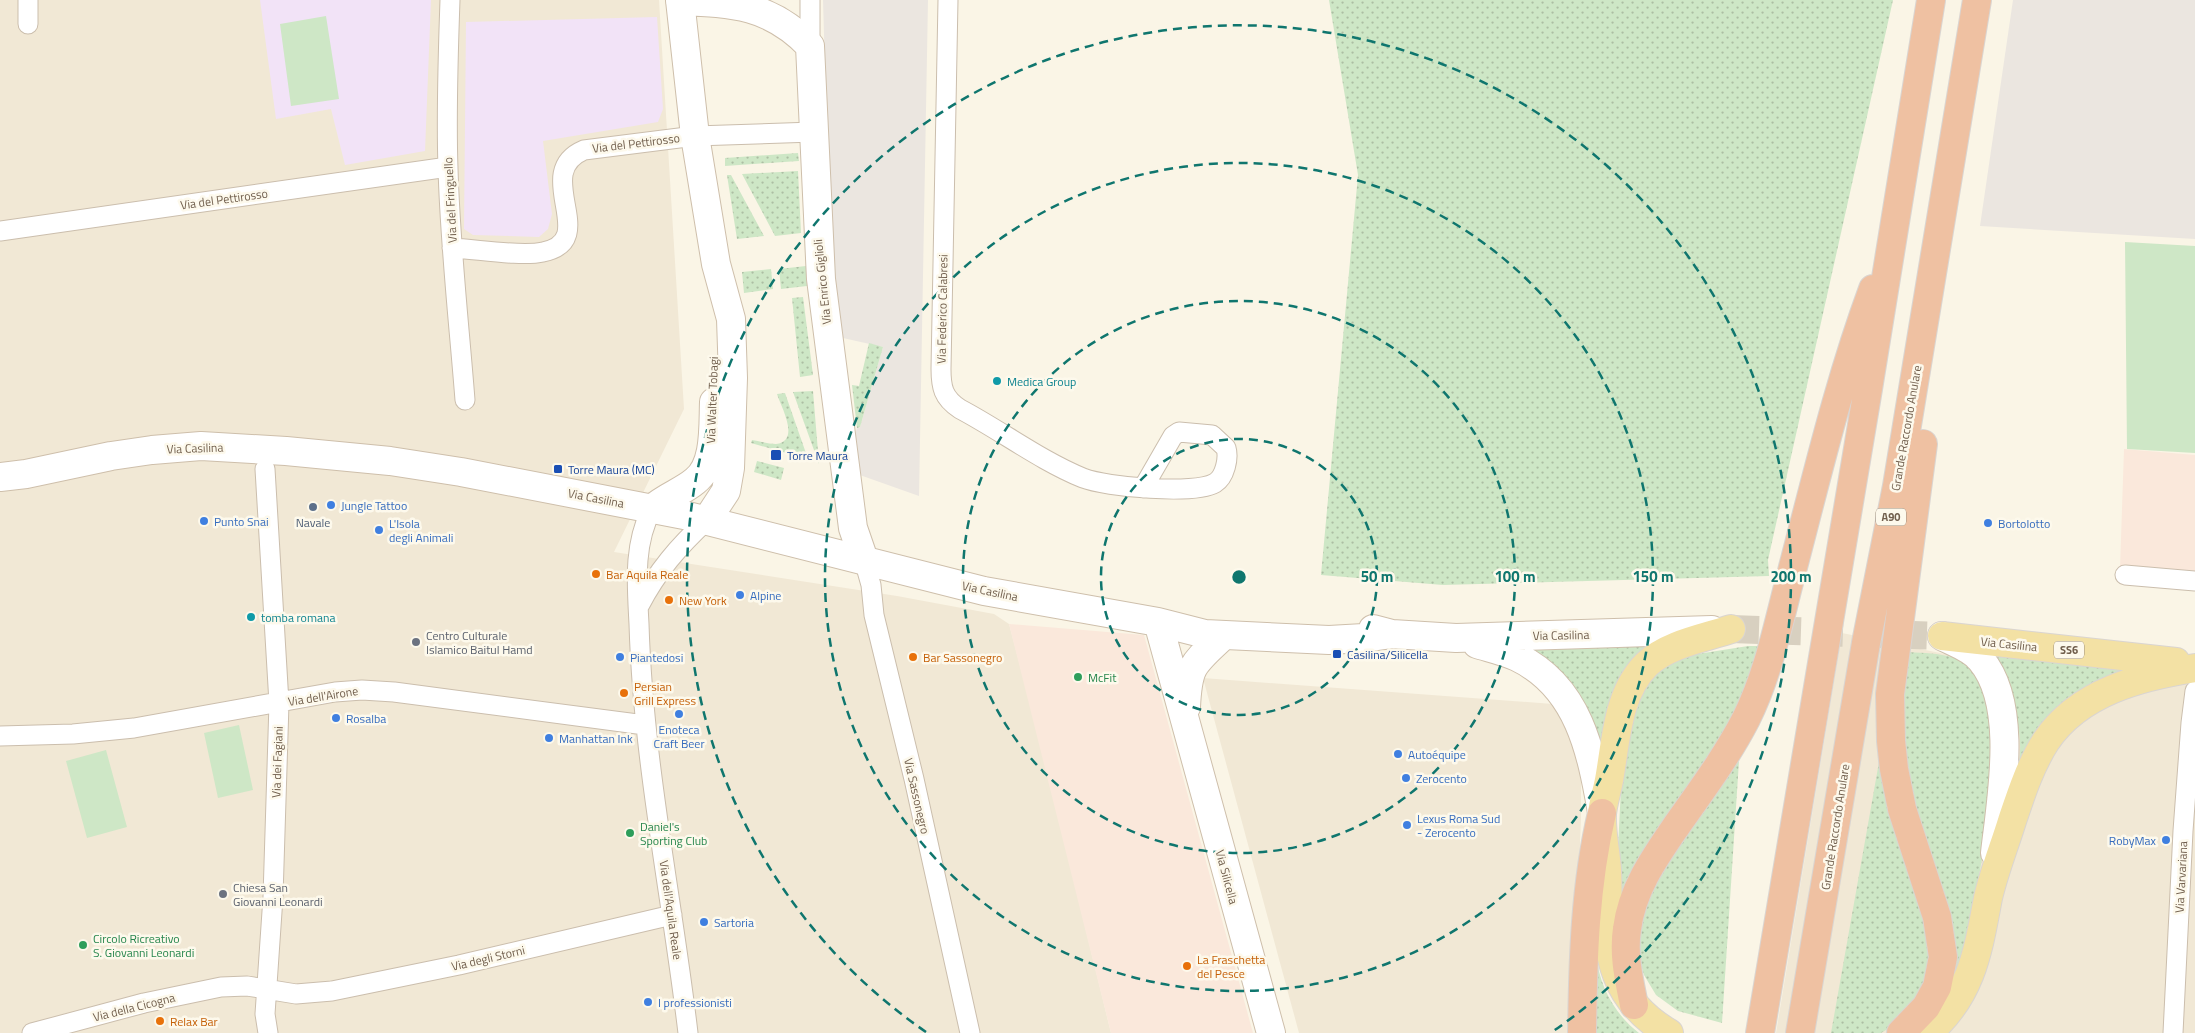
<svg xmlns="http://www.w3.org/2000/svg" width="2195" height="1033" font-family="'Titillium Web',sans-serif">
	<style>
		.residential { fill: #f1e8d5 }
		.commercial { fill: #fae8db }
		.industrial { fill: #ebe6e0 }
		.education { fill: #f2e3f7 }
		.grass { fill: url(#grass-dots) }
		.garden { fill: #cee7c6 }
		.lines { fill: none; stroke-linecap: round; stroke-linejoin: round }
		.primary-tunnel { stroke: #d8d0c0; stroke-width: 28; stroke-dasharray: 28 14; stroke-linecap: butt }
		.street-casing { stroke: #cbbead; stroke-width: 21 }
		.secondary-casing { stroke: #cebfab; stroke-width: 30 }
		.primary-casing { stroke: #dad5d1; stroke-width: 30 }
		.highway-casing { stroke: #dad5d1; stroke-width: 30 }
		.street { stroke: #fff; stroke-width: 19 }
		.secondary { stroke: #fff; stroke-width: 28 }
		.primary { stroke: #f3e1a4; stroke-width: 28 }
		.highway { stroke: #efc1a2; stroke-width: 28 }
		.ring { fill: none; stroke: #0f766e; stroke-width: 2.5; stroke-dasharray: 9 6 }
		.culture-dot { fill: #0f9aa8; stroke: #fdf9ec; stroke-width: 2 }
		.transit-dot { fill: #1a4fb4; stroke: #fdf9ec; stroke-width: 2 }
		.shop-dot { fill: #3f7fe0; stroke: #fdf9ec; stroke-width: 2 }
		.service-dot { fill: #5c6f8a; stroke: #fdf9ec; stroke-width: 2 }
		.food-dot { fill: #e8710a; stroke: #fdf9ec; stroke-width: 2 }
		.worship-dot { fill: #6b7280; stroke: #fdf9ec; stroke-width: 2 }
		.leisure-dot { fill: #2e9e5b; stroke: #fdf9ec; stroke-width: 2 }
		.labels { text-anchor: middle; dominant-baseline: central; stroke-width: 5; stroke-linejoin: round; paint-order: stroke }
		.shield { fill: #fdf9ec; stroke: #9b8d7d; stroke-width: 1 }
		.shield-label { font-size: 11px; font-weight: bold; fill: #715f4d }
		.street-label { font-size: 12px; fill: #715f4d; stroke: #fdf9ec }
		.culture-label { font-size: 12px; fill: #0d838f; stroke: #fdf9ec; text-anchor: start }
		.transit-label { font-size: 12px; fill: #164399; stroke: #fdf9ec; text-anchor: start }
		.shop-label { font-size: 12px; fill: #366cbe; stroke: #fdf9ec; text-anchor: start }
		.service-label { font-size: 12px; fill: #4e5e75; stroke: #fdf9ec }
		.food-label { font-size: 12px; fill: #c56008; stroke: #fdf9ec; text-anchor: start }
		.worship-label { font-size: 12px; fill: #5b616d; stroke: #fdf9ec; text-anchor: start }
		.leisure-label { font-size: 12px; fill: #27864d; stroke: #fdf9ec; text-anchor: start }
		.centre { fill: #0f766e; stroke: #fdf9ec; stroke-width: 2.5 }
		.ring-label { font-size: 15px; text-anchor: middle; font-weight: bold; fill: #0f766e; stroke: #fdf9ec; stroke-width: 5; stroke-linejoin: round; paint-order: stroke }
	</style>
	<defs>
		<pattern id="grass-dots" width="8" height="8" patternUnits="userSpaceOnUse" patternTransform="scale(1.25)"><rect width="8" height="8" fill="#cee7c6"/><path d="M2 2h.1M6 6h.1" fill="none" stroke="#acbea3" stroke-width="1.8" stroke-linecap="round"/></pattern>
	</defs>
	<rect width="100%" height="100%" fill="#faf5e6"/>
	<!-- residential -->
	<path class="residential" d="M 0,0 L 659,0 L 684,409 L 614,552 L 897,596 L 994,614 L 1009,624 L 1039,738 L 1111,1033 L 0,1033 Z
		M 1842,633 L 1945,654 L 2046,656 L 2195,682 L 2195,1033 L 1776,1033 Z
		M 1203,678 L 1553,704 L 1581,756 L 1581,817 L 1573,1033 L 1299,1033 Z"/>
	<!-- commercial -->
	<path class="commercial" d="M 2124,449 L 2195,455 L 2195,575 L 2120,569 Z
		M 1009,624 L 1144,635 L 1253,1033 L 1111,1033 Z"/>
	<!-- industrial -->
	<path class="industrial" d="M 823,0 L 928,0 L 919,496 L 857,474 L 855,434 L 857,428 L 860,427 L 883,347 L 843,338 L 831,274 Z
		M 2013,0 L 2195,0 L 2195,239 L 1980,226 Z"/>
	<!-- education -->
	<path class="education" d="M 260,0 L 431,0 L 425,151 L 345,165 L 331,109 L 276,119 Z
		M 657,17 L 663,109 L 658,122 L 543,141 L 552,214 L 548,229 L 539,237 L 473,235 L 464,229 L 466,22 Z"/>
	<!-- grass -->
	<path class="grass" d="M 1329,0 L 1893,0 L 1768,560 L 1769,576 L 1443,585 L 1321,575 L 1358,175 Z
		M 798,153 L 799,161 L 725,166 L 725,158 Z
		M 798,171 L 801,233 L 775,236 L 742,174 Z
		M 727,175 L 731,175 L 764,236 L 737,239 Z
		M 806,266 L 807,286 L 781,289 L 779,269 Z
		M 771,269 L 773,289 L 744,293 L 742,272 Z
		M 803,297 L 813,375 L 800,377 L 792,298 Z
		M 869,343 L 883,347 L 860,427 L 857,428 L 852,385 L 859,386 Z
		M 813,391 L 819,464 L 793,392 Z
		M 785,393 L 808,459 L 751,443 L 752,440 C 759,441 769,444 776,444 C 801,441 781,407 777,394 Z
		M 757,461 L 784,468 L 781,480 L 754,472 Z
		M 1515,644 L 1661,644 L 1602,750 Z
		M 1748,646 L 1761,646 L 1758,668 L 1721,737 L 1614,926 L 1623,749 L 1646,676 L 1685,656 Z
		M 1983,648 L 2140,665 L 2019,765 C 2025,714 2006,690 1983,648 Z
		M 1900,652 C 1925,653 1961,652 1979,672 C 1983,677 2000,756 2000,765 C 2000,781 1991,808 1988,825 C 1978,879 1971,936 1950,987 L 1945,989 L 1903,786 Z
		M 1739,761 L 1722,1023 L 1678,1011 L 1656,995 L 1644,975 L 1637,951 L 1638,912 L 1685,830 Z
		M 1879,762 L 1930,916 L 1932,977 L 1899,1022 L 1881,1033 L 1831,1033 Z
		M 1596,954 C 1599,985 1614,1014 1639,1033 L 1591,1033 Z"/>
	<!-- garden -->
	<path class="garden" d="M 326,16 L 339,99 L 291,106 L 280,24 Z
		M 2125,242 L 2195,246 L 2195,453 L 2127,449 Z
		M 239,725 L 253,790 L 218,798 L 204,733 Z
		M 106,750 L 127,827 L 87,838 L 66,761 Z"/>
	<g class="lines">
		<!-- primary-tunnel -->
		<path class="primary-tunnel" d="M 1731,629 L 1942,636"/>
		<!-- street casing -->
		<g class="street-casing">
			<path id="street" d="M 28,0 L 28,24
				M 450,0 C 448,56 446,112 448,168 C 450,245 459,323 465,400
				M 948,0 L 941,369 C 941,387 943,398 960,409 C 1000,430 1041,461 1083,478 C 1106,487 1195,495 1215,483 C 1225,477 1229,458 1226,448 L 1212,435 L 1179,432 L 1173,436 L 1143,488
				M 810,46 L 810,0
				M 0,231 L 448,167
				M 452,248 C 476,249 521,257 543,252 C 602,240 530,173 584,150 L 695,136 L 814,132
				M 265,469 L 279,703 L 273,897 L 265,1014 L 268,1033
				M 652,509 C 633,544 637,585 639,624 C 643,761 672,897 688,1033
				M 864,560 L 871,585 L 874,615 L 914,779 L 970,1033
				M 2125,575 L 2195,581
				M 639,606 C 658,570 678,547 707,520
				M 0,736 L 73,734 L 134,728 L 335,692 L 362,690 L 394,692 L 645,725
				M 32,1033 L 144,1003 L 221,987 L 247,986 L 296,994 L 332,991 L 459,965 L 672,915
				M 2173,1033 L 2183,831 L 2191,723 L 2195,691"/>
		</g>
		<!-- secondary casing -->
		<g class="secondary-casing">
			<path id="secondary" d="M 680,0 L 695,136 L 716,264 L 731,319 L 733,378 L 730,468 L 726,491 L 707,520
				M 680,1 C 733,3 771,5 810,46 L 821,279 L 853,528 L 864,560
				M 0,477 L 26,474 L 111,456 L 152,450 L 201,446 L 286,451 L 390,461 L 461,472 L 684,515 L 984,591 L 1158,622 L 1205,634 L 1329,640 L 1364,638 L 1392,634
				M 652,509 C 665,497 682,492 695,481 C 716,465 713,426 714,402
				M 1158,622 L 1271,1033
				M 1373,629 L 1392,634 L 1456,638 L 1712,630
				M 1942,636 C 1955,643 1972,648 1981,660 C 2019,705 2001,799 1995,853
				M 1477,644 C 1490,648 1504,651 1517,657 C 1579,687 1591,751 1602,812
				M 1186,707 C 1188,665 1193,664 1223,636"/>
		</g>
		<!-- primary casing -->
		<g class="primary-casing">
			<path id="primary" d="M 1942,636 L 2176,662
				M 1669,1033 C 1645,1019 1627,1001 1617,975 C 1604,942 1609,905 1607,870 C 1606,852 1601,832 1602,814 C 1603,803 1607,791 1609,780 C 1616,742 1617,693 1647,664 C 1668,644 1704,638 1731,629
				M 1928,1033 C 1972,995 1978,951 1988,898 C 1994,872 2004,847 2012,821 C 2021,794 2030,766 2046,741 C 2079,692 2141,676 2195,668"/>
		</g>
		<!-- highway casing -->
		<g class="highway-casing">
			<path id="highway" d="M 1634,1005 C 1629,980 1623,955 1627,929 C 1632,889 1655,857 1677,825 C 1701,791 1727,756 1746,719 C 1769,673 1779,620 1792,571 C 1817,476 1839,381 1873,289
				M 1582,1033 C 1583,959 1585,885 1602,813
				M 1760,1033 L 1868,389 L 1931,0
				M 1800,1033 L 1866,643 L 1897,486 L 1977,0
				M 1901,1033 L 1926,1007 L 1937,987 L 1943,957 L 1937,917 L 1902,809 L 1894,769 L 1891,741 L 1890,694 L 1923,444"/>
		</g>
		<!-- street -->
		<use href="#street" class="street"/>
		<!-- secondary -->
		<use href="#secondary" class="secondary"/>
		<!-- primary -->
		<use href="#primary" class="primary"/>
		<!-- highway -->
		<use href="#highway" class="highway"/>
	</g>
	<!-- distance rings -->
	<g class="ring">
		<circle cx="1239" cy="577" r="138"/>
		<circle cx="1239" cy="577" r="276"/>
		<circle cx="1239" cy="577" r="414"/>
		<path d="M926 1032A552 552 0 1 1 1552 1032"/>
	</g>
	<!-- markers -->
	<g class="culture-dot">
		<circle cx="997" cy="381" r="5"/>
		<circle cx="251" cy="617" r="5"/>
	</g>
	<g class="transit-dot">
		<rect x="770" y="449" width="12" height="12" rx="2.5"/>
		<rect x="553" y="464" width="10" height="10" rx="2.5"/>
		<rect x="1332" y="649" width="10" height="10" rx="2.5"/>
	</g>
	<g class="shop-dot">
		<circle cx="331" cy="505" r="5"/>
		<circle cx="204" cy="521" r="5"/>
		<circle cx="1988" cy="523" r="5"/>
		<circle cx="379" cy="530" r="5"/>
		<circle cx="740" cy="595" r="5"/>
		<circle cx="620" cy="657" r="5"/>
		<circle cx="679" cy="714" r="5"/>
		<circle cx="336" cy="718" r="5"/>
		<circle cx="549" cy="738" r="5"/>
		<circle cx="1398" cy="754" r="5"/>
		<circle cx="1406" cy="778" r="5"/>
		<circle cx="1407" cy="825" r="5"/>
		<circle cx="2166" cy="840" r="5"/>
		<circle cx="704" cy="922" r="5"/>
		<circle cx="648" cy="1002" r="5"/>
	</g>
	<circle class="service-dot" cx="313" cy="507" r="5"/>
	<g class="food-dot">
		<circle cx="596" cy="574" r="5"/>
		<circle cx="669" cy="600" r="5"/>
		<circle cx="913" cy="657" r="5"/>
		<circle cx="624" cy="693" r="5"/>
		<circle cx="1187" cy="966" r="5"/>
		<circle cx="160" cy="1021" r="5"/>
	</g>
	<g class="worship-dot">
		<circle cx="416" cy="642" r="5"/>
		<circle cx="223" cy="894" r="5"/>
	</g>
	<g class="leisure-dot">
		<circle cx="1078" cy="677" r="5"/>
		<circle cx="630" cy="833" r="5"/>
		<circle cx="83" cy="945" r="5"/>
	</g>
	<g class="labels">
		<!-- shield labels -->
		<g class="shield">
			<rect x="1876" y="508.5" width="30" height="17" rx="4"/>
			<rect x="2054" y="641.5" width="30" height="17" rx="4"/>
		</g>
		<g class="shield-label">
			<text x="1891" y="517">A90</text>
			<text x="2069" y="650">SS6</text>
		</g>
		<!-- street labels -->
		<g class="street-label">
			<text transform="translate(636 143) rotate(-7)">Via del Pettirosso</text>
			<text transform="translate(224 199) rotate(-8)">Via del Pettirosso</text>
			<text transform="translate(450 200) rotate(-93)">Via del Fringuello</text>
			<text transform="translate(822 282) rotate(-96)">Via Enrico Giglioli</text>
			<text transform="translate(942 309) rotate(-89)">Via Federico Calabresi</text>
			<text transform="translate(712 400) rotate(-88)">Via Walter Tobagi</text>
			<text transform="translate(1906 428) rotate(-80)">Grande Raccordo Anulare</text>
			<text transform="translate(195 448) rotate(-2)">Via Casilina</text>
			<text transform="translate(596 498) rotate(11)">Via Casilina</text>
			<text transform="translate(990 591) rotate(12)">Via Casilina</text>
			<text transform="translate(1561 635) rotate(-1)">Via Casilina</text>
			<text transform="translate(2009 644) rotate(6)">Via Casilina</text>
			<text transform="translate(323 696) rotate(-9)">Via dell'Airone</text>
			<text transform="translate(277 762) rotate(-88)">Via dei Fagiani</text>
			<text transform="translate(917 796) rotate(77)">Via Sassonegro</text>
			<text transform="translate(1835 827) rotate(-81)">Grande Raccordo Anulare</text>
			<text transform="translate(1227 877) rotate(75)">Via Silicella</text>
			<text transform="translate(2181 877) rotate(-87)">Via Varvariana</text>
			<text transform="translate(671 910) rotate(82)">Via dell'Aquila Reale</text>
			<text transform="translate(488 958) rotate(-13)">Via degli Storni</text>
			<text transform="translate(134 1007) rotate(-14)">Via della Cicogna</text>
		</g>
		<!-- culture labels -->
		<g class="culture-label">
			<text x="1007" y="381">Medica Group</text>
			<text x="261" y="617">tomba romana</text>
		</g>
		<!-- transit labels -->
		<g class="transit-label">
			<text x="787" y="455">Torre Maura</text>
			<text x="568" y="469">Torre Maura (MC)</text>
			<text x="1347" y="654">Casilina/Silicella</text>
		</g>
		<!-- shop labels -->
		<g class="shop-label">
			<text x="341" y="505">Jungle Tattoo</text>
			<text x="214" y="521">Punto Snai</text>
			<text x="389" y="523">L'Isola<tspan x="389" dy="14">degli Animali</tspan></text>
			<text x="1998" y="523">Bortolotto</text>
			<text x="750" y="595">Alpine</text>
			<text x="630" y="657">Piantedosi</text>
			<text x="346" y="718">Rosalba</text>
			<text x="679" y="729" text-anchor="middle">Enoteca<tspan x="679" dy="14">Craft Beer</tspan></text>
			<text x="559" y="738">Manhattan Ink</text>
			<text x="1408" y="754">Autoéquipe</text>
			<text x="1416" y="778">Zerocento</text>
			<text x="1417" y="818">Lexus Roma Sud<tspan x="1417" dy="14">- Zerocento</tspan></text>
			<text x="2156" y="840" text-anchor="end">RobyMax</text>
			<text x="714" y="922">Sartoria</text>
			<text x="658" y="1002">I professionisti</text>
		</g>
		<!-- service labels -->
		<g class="service-label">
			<text x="313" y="522">Navale</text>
		</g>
		<!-- food labels -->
		<g class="food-label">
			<text x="606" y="574">Bar Aquila Reale</text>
			<text x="679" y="600">New York</text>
			<text x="923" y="657">Bar Sassonegro</text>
			<text x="634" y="686">Persian<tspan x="634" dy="14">Grill Express</tspan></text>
			<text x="1197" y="959">La Fraschetta<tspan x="1197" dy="14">del Pesce</tspan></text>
			<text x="170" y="1021">Relax Bar</text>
		</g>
		<!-- worship labels -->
		<g class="worship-label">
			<text x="426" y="635">Centro Culturale<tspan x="426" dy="14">Islamico Baitul Hamd</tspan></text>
			<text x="233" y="887">Chiesa San<tspan x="233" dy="14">Giovanni Leonardi</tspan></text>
		</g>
		<!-- leisure labels -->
		<g class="leisure-label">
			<text x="1088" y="677">McFit</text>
			<text x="640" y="826">Daniel's<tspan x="640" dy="14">Sporting Club</tspan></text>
			<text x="93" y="938">Circolo Ricreativo<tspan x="93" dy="14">S. Giovanni Leonardi</tspan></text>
		</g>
	</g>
	<circle cx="1239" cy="577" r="8" class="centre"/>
	<g class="ring-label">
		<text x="1377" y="582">50 m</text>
		<text x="1515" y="582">100 m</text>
		<text x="1653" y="582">150 m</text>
		<text x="1791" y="582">200 m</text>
	</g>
</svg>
